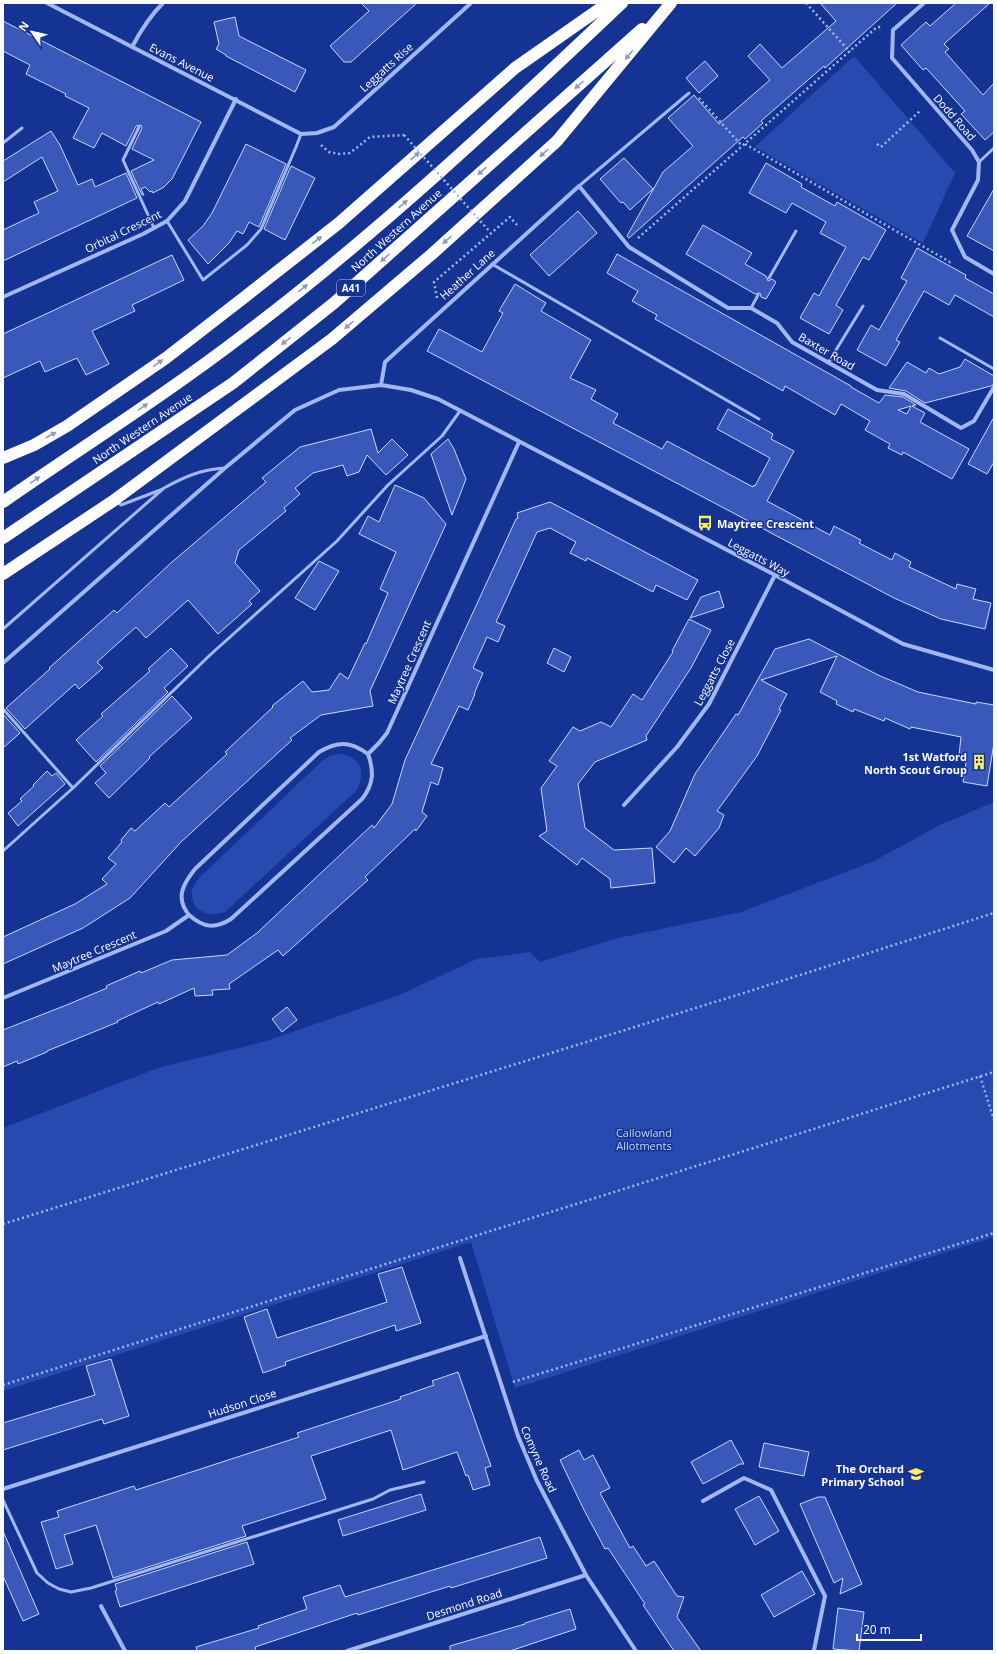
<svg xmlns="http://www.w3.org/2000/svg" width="997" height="1654" font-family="'Open Sans',sans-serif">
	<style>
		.green { fill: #274ab1 }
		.building { fill: #3958b9; stroke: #c9d6fc; fill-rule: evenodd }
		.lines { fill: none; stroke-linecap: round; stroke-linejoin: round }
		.path { stroke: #a2b7f1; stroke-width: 2.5; stroke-dasharray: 2 3; stroke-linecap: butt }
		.lane { stroke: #a2b7f1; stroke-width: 3 }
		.street { stroke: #a2b7f1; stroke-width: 4 }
		.highway { stroke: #fff; stroke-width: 12 }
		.path-bridge { stroke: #a2b7f1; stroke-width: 2.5; stroke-dasharray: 2 3; stroke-linecap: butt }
		.oneway { fill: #8a99c8 }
		.labels { text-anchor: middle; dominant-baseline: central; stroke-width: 3; stroke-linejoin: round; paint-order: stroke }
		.shield { fill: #153392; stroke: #b9c2de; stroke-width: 1 }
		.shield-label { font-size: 10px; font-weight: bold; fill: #fff }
		.street-label { font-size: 11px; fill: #fff; stroke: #153392 }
		.poi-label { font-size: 11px; font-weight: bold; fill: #fff; stroke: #153392; text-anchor: end }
		.park-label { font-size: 11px; fill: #c9d6fc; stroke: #153392 }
	</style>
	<rect width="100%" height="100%" fill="#153392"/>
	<!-- green -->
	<path class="green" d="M 854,56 L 955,173 L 923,243 L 755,147 Z
		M 341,754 C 362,758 366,773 356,791 L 225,912 C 212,917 193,913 192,896 C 191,889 195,884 199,878 L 323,760 L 332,755 Z
		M 994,802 L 994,1237 L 515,1388 L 471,1242 L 3,1391 L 3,1128 L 158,1068 L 263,1042 L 397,996 L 477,959 L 530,952 L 540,962 L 614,939 L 741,912 L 872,862 L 940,825 Z"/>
	<!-- building -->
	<path class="building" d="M 361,3 L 417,3 L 351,62 L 344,62 L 330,46 L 369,11 Z
		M 820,3 L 897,3 L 825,68 L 824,66 L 761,121 L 763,123 L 745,139 L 743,137 L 629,238 L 627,236 L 663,172 L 693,146 L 668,118 L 694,95 L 719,124 L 770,80 L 748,56 L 760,44 L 782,68 L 836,21 Z
		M 956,3 L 990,3 L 944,44 L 949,49 L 945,52 L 983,95 L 994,83 L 994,132 L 985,140 L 961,114 L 965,111 L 926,68 L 923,70 L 901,45 L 926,22 L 930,26 Z
		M 235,17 L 239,36 L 306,70 L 295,92 L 226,56 L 226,55 L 216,49 L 219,44 L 214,22 Z
		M 3,21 L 201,122 L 172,179 L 164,187 L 153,193 L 152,191 L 150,192 L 145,187 L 141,189 L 144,195 L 142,195 L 131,171 L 154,160 L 132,149 L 142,128 L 141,125 L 136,126 L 126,146 L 102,133 L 94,148 L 73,138 L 89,108 L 65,96 L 66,94 L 26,74 L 30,65 L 3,51 Z
		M 705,61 L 718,76 L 699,93 L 686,78 Z
		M 51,131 L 60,145 L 78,185 L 92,179 L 95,187 L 126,173 L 137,198 L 3,261 L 3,230 L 39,213 L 34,202 L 58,191 L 42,157 L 3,182 L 3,161 Z
		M 246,144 L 286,164 L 259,227 L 249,222 L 243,234 L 237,231 L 229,243 L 208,264 L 188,240 L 203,226 L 212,213 Z
		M 624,158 L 653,189 L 630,210 L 623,202 L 621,203 L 600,179 Z
		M 766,163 L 802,184 L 801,187 L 835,206 L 837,202 L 886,230 L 869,260 L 863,257 L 836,305 L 843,310 L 829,334 L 800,318 L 814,293 L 819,296 L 846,247 L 820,233 L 826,222 L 792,203 L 786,213 L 749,193 Z
		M 291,166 L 315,178 L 285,240 L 264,229 Z
		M 994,189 L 994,251 L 967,236 Z
		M 578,211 L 597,233 L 549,276 L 530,255 Z
		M 703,225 L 752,253 L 745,264 L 766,276 L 768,281 L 772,279 L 776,282 L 766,299 L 761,297 L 760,293 L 755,294 L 686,254 Z
		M 917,248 L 966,275 L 965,278 L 994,294 L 994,317 L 955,295 L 949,305 L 924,291 L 896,340 L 900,342 L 886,366 L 857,350 L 871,325 L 879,330 L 907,281 L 901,278 Z
		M 617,254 L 851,386 L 851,387 L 879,403 L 885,395 L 903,397 L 916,405 L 912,406 L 925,413 L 920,422 L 969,449 L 952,479 L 903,452 L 902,455 L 888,448 L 890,444 L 865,430 L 870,421 L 841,404 L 835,415 L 785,386 L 783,391 L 655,319 L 657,315 L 632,301 L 638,291 L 607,273 ZM 911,406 L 907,414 L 898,410 Z
		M 172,255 L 184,280 L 132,305 L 135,311 L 92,331 L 109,364 L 86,375 L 77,358 L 45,372 L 40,361 L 3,378 L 3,334 Z
		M 515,284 L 546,303 L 541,311 L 591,340 L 570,378 L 596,390 L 591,399 L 618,414 L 613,423 L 662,449 L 667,441 L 753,487 L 754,485 L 755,486 L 770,458 L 717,429 L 728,409 L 773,434 L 771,439 L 794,451 L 767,501 L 830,535 L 834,526 L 861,540 L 859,543 L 892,560 L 895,553 L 911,562 L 909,567 L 956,589 L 957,584 L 976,589 L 973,599 L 991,603 L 985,629 L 941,619 L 894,598 L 427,351 L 439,329 L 482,352 L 503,313 L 499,311 Z
		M 965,359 L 994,376 L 994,384 L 991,386 L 925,403 L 906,391 L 889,388 L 907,362 L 926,373 L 929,368 L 939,374 L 960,367 Z
		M 994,417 L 994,462 L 987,474 L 968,464 Z
		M 371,429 L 378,453 L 392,439 L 408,455 L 386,475 L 367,455 L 359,472 L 347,476 L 343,465 L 313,473 L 295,488 L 300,494 L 284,508 L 286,511 L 239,550 L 235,563 L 260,591 L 249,601 L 252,604 L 218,634 L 188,600 L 146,638 L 136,627 L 97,662 L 103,668 L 79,689 L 75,684 L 25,729 L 6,708 L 50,669 L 49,668 L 114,610 L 117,613 L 172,562 L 266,482 L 262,478 L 300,447 Z
		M 448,439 L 454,449 L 466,479 L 452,515 L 431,454 Z
		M 395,485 L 424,498 L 446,524 L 370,691 L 373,706 L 321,715 L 290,738 L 292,740 L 181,842 L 130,898 L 83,928 L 3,964 L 3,937 L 75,904 L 107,884 L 102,879 L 116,864 L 108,858 L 122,842 L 121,840 L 131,828 L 135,831 L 165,803 L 169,807 L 227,754 L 225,752 L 273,707 L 272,706 L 303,681 L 312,692 L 329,690 L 340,673 L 348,679 L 365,643 L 366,644 L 388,593 L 380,589 L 396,552 L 359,534 L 368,516 L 379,522 Z
		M 550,502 L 698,580 L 687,600 L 656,585 L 653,592 L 587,558 L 586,561 L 570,553 L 576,542 L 550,528 L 537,532 L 496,622 L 505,626 L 498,642 L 487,637 L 473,668 L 483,673 L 474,694 L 475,694 L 468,710 L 459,706 L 431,764 L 443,768 L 438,785 L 431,782 L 422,812 L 427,816 L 416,831 L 415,829 L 365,877 L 368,880 L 283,956 L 278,950 L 229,984 L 230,989 L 212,990 L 213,995 L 195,996 L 194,988 L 159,1004 L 158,1002 L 117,1021 L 118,1022 L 47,1051 L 47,1052 L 18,1064 L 17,1061 L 3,1067 L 3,1030 L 69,1004 L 107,988 L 106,986 L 140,971 L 141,973 L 172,960 L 227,955 L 257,933 L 372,825 L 374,828 L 392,804 L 405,760 L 516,519 L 518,518 L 517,513 Z
		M 319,561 L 339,571 L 315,610 L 295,598 Z
		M 719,591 L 724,607 L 690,618 L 701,597 Z
		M 689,619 L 711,630 L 691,668 L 646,736 L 647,740 L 595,762 L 578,784 L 585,828 L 614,850 L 652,848 L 655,883 L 611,888 L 610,879 L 582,858 L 577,865 L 539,836 L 547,831 L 541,788 L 557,766 L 549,761 L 573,727 L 580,731 L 601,722 L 611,727 L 633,694 L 642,700 L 673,652 L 672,651 Z
		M 809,639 L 878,675 L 918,692 L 976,704 L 976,702 L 994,705 L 994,743 L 987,786 L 963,782 L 967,756 L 959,755 L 961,737 L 911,727 L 910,729 L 885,718 L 884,721 L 854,709 L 853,712 L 836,704 L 837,701 L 820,692 L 837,656 L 761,680 L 787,694 L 779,709 L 781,710 L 757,756 L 717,811 L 724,815 L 719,828 L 695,856 L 686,848 L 674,863 L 656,847 L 670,831 L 695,774 L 736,714 L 738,715 L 775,649 Z
		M 171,648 L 188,666 L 164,688 L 168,692 L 96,762 L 76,740 L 103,716 L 101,714 L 150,671 L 148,669 Z
		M 554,648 L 571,657 L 564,672 L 547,663 Z
		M 172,696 L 192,718 L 149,757 L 150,758 L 109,798 L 95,783 L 106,773 L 100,766 Z
		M 3,714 L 20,733 L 3,748 Z
		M 47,771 L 52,776 L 56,773 L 65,784 L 18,826 L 8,813 L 22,801 L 20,799 L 34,786 L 33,785 Z
		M 287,1007 L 297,1020 L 282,1032 L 272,1019 Z
		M 402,1267 L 421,1323 L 396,1331 L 395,1325 L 285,1362 L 286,1365 L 263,1373 L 244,1317 L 267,1309 L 277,1338 L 387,1302 L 378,1274 Z
		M 111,1359 L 129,1416 L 104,1424 L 102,1419 L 3,1450 L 3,1423 L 95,1395 L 86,1366 Z
		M 458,1372 L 491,1466 L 485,1468 L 490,1485 L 473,1490 L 468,1475 L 466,1476 L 457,1452 L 403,1470 L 391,1430 L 311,1456 L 326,1499 L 242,1526 L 246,1536 L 113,1578 L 96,1525 L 64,1535 L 73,1564 L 56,1569 L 41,1522 L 59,1517 L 57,1511 L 134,1486 L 136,1490 L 299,1437 L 297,1433 L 401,1399 L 400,1397 L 434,1385 L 432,1381 Z
		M 731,1440 L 744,1464 L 740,1464 L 703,1484 L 691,1462 Z
		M 764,1443 L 809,1452 L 804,1476 L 759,1467 Z
		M 579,1450 L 584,1460 L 593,1455 L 610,1488 L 600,1493 L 630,1548 L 633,1546 L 646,1566 L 654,1561 L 677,1596 L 684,1597 L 677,1617 L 701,1651 L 674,1651 L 643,1605 L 645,1604 L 608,1548 L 605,1549 L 584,1510 L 560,1460 Z
		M 421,1494 L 426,1510 L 343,1536 L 338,1520 Z
		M 759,1496 L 779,1531 L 755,1545 L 735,1509 Z
		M 818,1497 L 825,1497 L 862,1584 L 840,1594 L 843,1578 L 834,1583 L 800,1504 Z
		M 3,1531 L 39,1614 L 23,1621 L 3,1576 Z
		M 540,1537 L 547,1558 L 451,1588 L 450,1586 L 358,1615 L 357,1613 L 255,1647 L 256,1651 L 197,1651 L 196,1647 L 259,1628 L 258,1626 L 307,1609 L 303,1597 L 340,1585 L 345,1597 Z
		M 247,1542 L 254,1564 L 120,1607 L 115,1591 L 117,1590 L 115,1584 Z
		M 802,1571 L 815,1594 L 774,1617 L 761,1595 Z
		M 838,1608 L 864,1612 L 859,1651 L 833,1649 Z
		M 570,1609 L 576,1629 L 510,1651 L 450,1651 L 450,1646 L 525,1624 L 525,1623 Z"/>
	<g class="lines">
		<!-- path -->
		<path class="path" d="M 806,3 L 850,52
			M 699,98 L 742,146
			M 745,144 L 950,262 L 953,261
			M 877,144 L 881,147 L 921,110
			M 321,145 L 329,152 L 339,154 L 350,153 L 370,137 L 404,135
			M 638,238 L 877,27 L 881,27
			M 437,298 L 434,282 L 510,217 L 517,225
			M 980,1076 L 994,1120
			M 3,1224 L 750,991 L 994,913
			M 513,1382 L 994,1233
			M 3,1385 L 994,1072"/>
		<!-- lane -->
		<path class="lane" d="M 139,127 L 123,160 L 154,228
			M 3,143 L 22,128
			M 979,162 L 994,148
			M 579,186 L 689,93
			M 167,221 L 203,280 L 247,245 L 261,229 L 296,147 L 301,134
			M 492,264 L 759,419
			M 769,278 L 796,231
			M 751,308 L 758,295
			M 940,338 L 994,369
			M 828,363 L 863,306
			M 116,502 L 121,505 L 163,489
			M 3,629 L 164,488 C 184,477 202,469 225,468
			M 3,709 L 73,788
			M 3,851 L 73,788 L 210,655 L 337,541 L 388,485 L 442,436 L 460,411
			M 3,1500 L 37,1573 L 48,1583 L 59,1589 L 71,1592 L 91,1588 L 373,1499 L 390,1490 L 424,1482"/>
		<!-- street -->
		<path class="street" d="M 47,3 L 301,134 L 317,133 L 334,127 L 471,3
			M 924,3 L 893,30 L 892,58 L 972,150 L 979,162 L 978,180 L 952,230 L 965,257 L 994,274
			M 132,47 C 141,30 150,16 163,3
			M 3,297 L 143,234 L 167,221 L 185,201 L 236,99
			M 381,385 L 385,362 L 579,186 L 629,247 L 728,308 L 751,308 L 777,323 L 792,342 L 877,390 L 904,394 L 961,428 L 974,421 L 994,387
			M 3,663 L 225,468 L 295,410 L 339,390 L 381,385 L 411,390 L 438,399 L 775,575 L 903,644 L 994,670
			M 624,805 L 677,747 L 709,704 L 775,575
			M 189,915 C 175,898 183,884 195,869 L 319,752 C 338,741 350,741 368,754
			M 3,998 L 166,931 L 189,915 C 204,928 215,929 231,919 L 362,799 C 374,784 374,771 368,754 L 379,743 L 387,733 L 519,442
			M 460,1258 L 518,1436 L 537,1481 L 586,1575 L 636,1651
			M 3,1489 L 486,1336
			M 703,1501 L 744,1478 L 771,1490 L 825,1596 L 814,1650 L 815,1651
			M 101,1606 L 125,1651
			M 347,1651 L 586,1575"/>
		<!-- highway -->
		<path class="highway" d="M 3,458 L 34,445 L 67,426 L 166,358 L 246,296 L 339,223 L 515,68 L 608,3
			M 3,502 C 84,446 168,393 246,333 C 379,232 501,118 622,3
			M 3,538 L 233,383 L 334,303 L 642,29
			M 3,574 L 113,501 L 332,339 L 432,254 L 557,141 L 671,3"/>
		<!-- path-bridge -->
		<path class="path-bridge" d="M 404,135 L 490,232"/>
	</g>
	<!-- one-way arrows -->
	<defs><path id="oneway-solid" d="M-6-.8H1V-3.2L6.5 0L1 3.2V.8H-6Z"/></defs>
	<g class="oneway">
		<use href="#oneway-solid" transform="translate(629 55) rotate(130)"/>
		<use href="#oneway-solid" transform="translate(579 85) rotate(138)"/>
		<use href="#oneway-solid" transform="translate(544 153) rotate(138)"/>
		<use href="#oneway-solid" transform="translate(415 156) rotate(-41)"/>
		<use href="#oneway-solid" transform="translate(482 171) rotate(138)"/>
		<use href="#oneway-solid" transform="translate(403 204) rotate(-41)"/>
		<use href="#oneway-solid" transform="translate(317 240) rotate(-38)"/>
		<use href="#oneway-solid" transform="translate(447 240) rotate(138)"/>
		<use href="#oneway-solid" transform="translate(385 258) rotate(138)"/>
		<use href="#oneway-solid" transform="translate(303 288) rotate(-39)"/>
		<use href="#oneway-solid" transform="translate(349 325) rotate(139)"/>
		<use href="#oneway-solid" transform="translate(286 341) rotate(142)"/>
		<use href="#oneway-solid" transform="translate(158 363) rotate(-36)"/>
		<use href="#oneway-solid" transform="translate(143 407) rotate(-34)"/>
		<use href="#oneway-solid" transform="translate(51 435) rotate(-29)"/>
		<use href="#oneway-solid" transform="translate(35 480) rotate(-35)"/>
	</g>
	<!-- icons -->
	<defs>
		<g id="bus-bare" transform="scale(1.2)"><path d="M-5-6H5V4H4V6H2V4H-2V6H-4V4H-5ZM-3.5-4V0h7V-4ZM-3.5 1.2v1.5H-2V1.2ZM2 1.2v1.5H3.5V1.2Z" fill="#fff062" stroke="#153392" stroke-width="2.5" paint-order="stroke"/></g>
		<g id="building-bare" transform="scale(1.2)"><path d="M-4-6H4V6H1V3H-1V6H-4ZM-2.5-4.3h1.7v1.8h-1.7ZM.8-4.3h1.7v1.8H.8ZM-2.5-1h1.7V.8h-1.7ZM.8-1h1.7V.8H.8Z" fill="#fff062" stroke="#153392" stroke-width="2.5" paint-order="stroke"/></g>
		<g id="school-bare" transform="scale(1.2)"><path d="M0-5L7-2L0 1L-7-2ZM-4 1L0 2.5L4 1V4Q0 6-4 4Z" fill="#fff062" stroke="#153392" stroke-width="2.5" paint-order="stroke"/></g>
	</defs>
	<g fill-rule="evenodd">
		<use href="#bus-bare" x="705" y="523"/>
		<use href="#building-bare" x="979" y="762"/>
		<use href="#school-bare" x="916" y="1474"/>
	</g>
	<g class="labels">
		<!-- shield labels -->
		<rect class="shield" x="337" y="280" width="28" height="16" rx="3"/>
		<g class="shield-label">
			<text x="351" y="288">A41</text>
		</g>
		<!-- street labels -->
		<g class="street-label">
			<text transform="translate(182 62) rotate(27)">Evans Avenue</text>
			<text transform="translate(386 67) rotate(-42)">Leggatts Rise</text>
			<text transform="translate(955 117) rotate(49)">Dodd Road</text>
			<text transform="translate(396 230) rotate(-42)">North Western Avenue</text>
			<text transform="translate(123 231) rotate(-26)">Orbital Crescent</text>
			<text transform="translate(467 274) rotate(-42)">Heather Lane</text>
			<text transform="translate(827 351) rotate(30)">Baxter Road</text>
			<text transform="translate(142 428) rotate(-34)">North Western Avenue</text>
			<text transform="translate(759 557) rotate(28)">Leggatts Way</text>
			<text transform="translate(409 662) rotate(-66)">Maytree Crescent</text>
			<text transform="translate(714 672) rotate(-62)">Leggatts Close</text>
			<text transform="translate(94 951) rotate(-23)">Maytree Crescent</text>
			<text transform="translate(242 1403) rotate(-18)">Hudson Close</text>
			<text transform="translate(539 1459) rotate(66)">Comyne Road</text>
			<text transform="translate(464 1604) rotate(-18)">Desmond Road</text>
		</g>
		<!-- poi labels -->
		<g class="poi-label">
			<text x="717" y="523" text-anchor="start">Maytree Crescent</text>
			<text x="967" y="756">1st Watford<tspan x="967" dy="13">North Scout Group</tspan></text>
			<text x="904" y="1468">The Orchard<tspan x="904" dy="13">Primary School</tspan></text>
		</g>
		<!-- park labels -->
		<g class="park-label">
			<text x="644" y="1132">Callowland<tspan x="644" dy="13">Allotments</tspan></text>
		</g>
	</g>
	<!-- border -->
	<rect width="997" height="1654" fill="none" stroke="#ffffff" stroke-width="8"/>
	<!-- north arrow -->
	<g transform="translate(32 32) rotate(304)" stroke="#153392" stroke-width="3" paint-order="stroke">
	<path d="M0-3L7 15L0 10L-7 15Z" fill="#ffffff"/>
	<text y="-6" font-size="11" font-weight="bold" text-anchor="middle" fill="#ffffff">N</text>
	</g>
	<!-- scale -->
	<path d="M857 1634v6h64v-6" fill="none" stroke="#ffffff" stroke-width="2"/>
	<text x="863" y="1634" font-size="12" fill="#ffffff" stroke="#153392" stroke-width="3" paint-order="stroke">20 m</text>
</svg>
